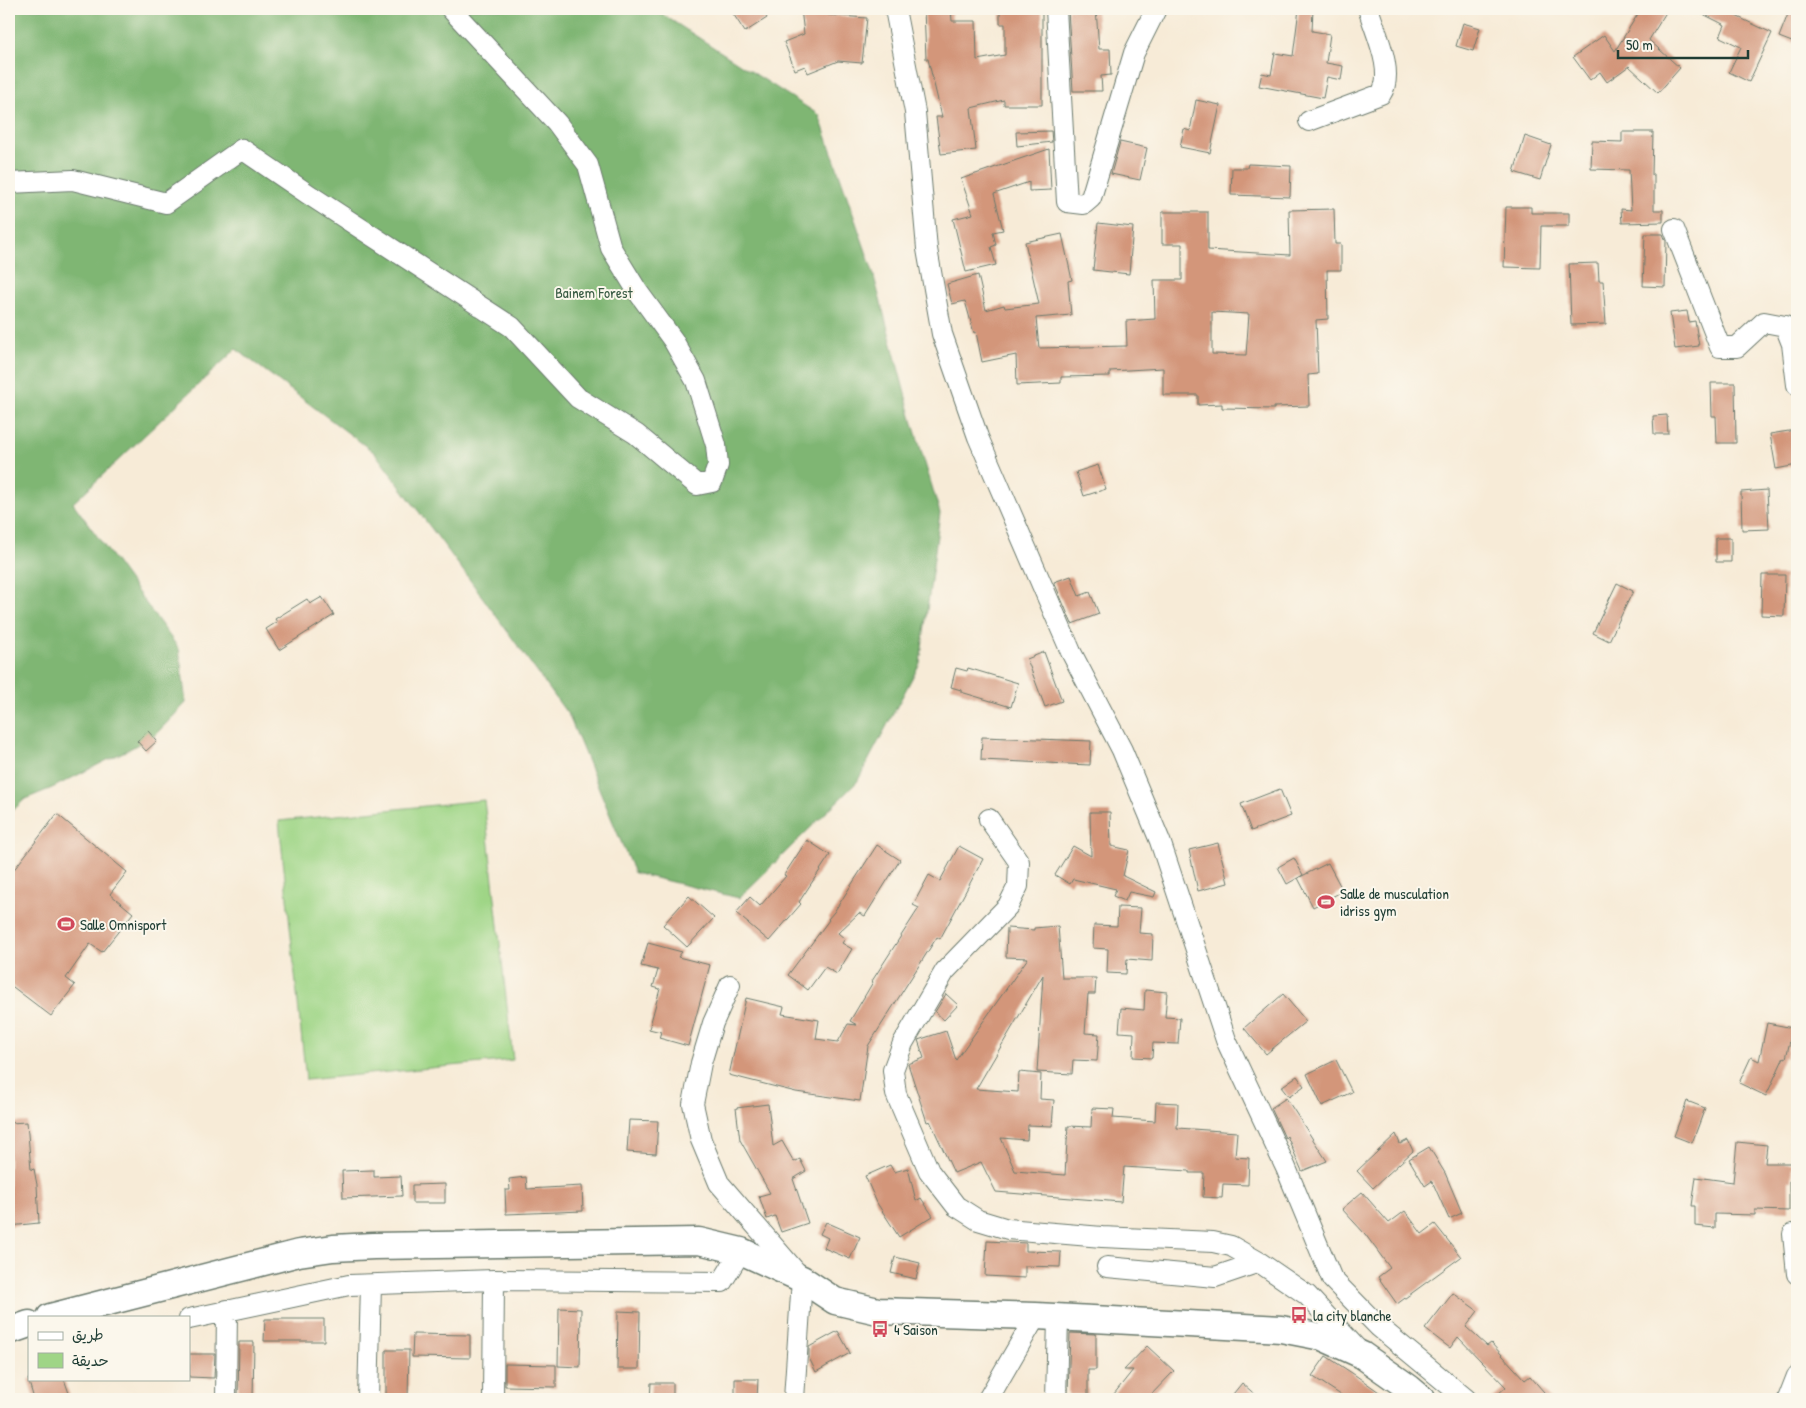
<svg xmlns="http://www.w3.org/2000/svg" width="1806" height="1408" font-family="'Patrick Hand','Playpen Sans Arabic',sans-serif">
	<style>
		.green { fill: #9fd586; stroke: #5f895d }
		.forest { fill: #7fb673; stroke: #4f7a54 }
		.building { fill: #d3967a; fill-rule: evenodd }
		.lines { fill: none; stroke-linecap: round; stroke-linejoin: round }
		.minor-casing { stroke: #6b7a6d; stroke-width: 22 }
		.major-casing { stroke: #6b7a6d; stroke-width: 29 }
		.minor { stroke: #fff; stroke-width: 20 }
		.major { stroke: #fff; stroke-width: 26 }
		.labels { text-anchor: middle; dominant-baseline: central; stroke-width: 4; stroke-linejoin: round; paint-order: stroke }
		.park-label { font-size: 15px; fill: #395b44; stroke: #fbf7ec }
		.poi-label { font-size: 15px; fill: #1f3d34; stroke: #fbf7ec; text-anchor: start }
	</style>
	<rect width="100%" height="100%" fill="#fbf7ec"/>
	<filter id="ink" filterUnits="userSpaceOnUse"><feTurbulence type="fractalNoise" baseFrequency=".02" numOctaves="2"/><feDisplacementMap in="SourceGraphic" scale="10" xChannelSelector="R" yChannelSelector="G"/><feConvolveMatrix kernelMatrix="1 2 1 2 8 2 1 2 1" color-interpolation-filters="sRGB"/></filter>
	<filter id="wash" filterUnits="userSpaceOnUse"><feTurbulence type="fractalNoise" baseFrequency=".0096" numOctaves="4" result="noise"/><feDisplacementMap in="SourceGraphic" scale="20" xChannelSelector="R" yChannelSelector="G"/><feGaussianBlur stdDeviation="1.12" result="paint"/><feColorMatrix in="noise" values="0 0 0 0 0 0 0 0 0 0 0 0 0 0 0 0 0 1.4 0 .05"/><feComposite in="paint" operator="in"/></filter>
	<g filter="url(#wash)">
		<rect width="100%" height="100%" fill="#f7ebd7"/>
		<!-- green -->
		<path class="green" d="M 484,800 L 513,1060 L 306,1080 L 279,821 Z"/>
		<!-- forest -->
		<path class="forest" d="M 9,9 L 654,9 L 819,115 L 872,269 L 912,420 L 940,513 L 920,663 L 857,782 L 739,898 L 634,873 L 569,716 L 467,576 L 375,453 L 236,349 L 73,503 L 179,649 L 186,703 L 153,737 L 52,788 L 25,799 L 9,814 Z"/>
		<g id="blocks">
			<!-- building -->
			<path class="building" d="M 730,9 L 762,9 L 767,18 L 745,32 Z
				M 801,9 L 827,9 L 828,15 L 867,18 L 862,63 L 838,61 L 808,73 L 805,66 L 795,70 L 784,42 L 804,34 Z
				M 924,9 L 951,9 L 952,21 L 976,21 L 977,60 L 1005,55 L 1005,24 L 1000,24 L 1000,9 L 1042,9 L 1042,105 L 1004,105 L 1004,100 L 971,108 L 976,150 L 941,154 L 936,117 L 942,117 L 928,59 L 926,59 Z
				M 1068,9 L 1096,9 L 1099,49 L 1110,49 L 1111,75 L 1101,76 L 1102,91 L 1073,91 Z
				M 1299,9 L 1313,9 L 1312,31 L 1330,34 L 1326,63 L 1343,66 L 1341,80 L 1327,77 L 1323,98 L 1259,86 L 1262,73 L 1271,75 L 1275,53 L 1293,56 Z
				M 1641,9 L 1668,9 L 1649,40 L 1680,68 L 1658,93 L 1629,66 L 1607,82 L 1600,72 L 1590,80 L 1573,57 L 1604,35 L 1615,51 Z
				M 1698,9 L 1721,9 L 1772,33 L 1749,82 L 1729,72 L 1741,47 L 1720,37 L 1725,25 L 1697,11 Z
				M 1790,9 L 1797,9 L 1797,44 L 1779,37 Z
				M 1463,23 L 1480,28 L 1473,51 L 1456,46 Z
				M 1196,100 L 1220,105 L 1210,153 L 1180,147 L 1184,129 L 1190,131 Z
				M 1051,131 L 1052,142 L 1017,146 L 1016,132 Z
				M 1622,132 L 1653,132 L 1652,175 L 1654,175 L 1654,210 L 1663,210 L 1663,222 L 1622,223 L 1621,209 L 1631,210 L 1629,170 L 1591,169 L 1592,141 L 1622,142 Z
				M 1525,136 L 1551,145 L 1540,180 L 1514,172 Z
				M 1120,142 L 1147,148 L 1140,180 L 1111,174 Z
				M 1049,149 L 1051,190 L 1029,191 L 1029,182 L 994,194 L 1003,230 L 993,232 L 996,245 L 991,247 L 996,265 L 966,272 L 953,219 L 973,214 L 961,179 Z
				M 1248,164 L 1291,166 L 1290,197 L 1231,195 L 1232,168 L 1247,168 Z
				M 1506,207 L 1531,207 L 1531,213 L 1569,213 L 1569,226 L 1541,226 L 1540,268 L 1504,267 Z
				M 1334,209 L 1335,244 L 1341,244 L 1341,270 L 1327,270 L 1328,319 L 1316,320 L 1318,374 L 1308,375 L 1309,406 L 1274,407 L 1274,409 L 1222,408 L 1222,404 L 1198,405 L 1198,395 L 1163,395 L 1163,368 L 1110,371 L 1110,376 L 1061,377 L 1061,383 L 1017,385 L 1016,355 L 982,362 L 976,332 L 974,333 L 965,301 L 952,304 L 947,284 L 978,275 L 986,310 L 1004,305 L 1005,308 L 1039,304 L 1025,242 L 1062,234 L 1072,280 L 1068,281 L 1071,315 L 1036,318 L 1039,348 L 1127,346 L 1126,321 L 1155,319 L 1154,280 L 1182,280 L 1182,244 L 1162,244 L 1162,212 L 1208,212 L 1208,250 L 1290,255 L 1289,210 ZM 1212,312 L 1249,314 L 1246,355 L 1212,354 Z
				M 1098,223 L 1133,227 L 1129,274 L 1093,270 Z
				M 1645,234 L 1663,234 L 1666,241 L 1665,287 L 1643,286 Z
				M 1598,263 L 1599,281 L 1603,281 L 1606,324 L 1571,325 L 1569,264 Z
				M 1687,311 L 1689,322 L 1695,321 L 1699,346 L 1675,349 L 1670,313 Z
				M 1711,383 L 1735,383 L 1736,443 L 1717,443 L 1716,416 L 1712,416 Z
				M 1667,415 L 1668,434 L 1654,434 L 1653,416 Z
				M 1795,430 L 1797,439 L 1797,465 L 1776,469 L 1770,434 Z
				M 1098,465 L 1106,489 L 1084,496 L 1076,472 Z
				M 1767,490 L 1769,529 L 1742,530 L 1741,492 Z
				M 1716,538 L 1731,538 L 1731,562 L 1716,562 Z
				M 1762,575 L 1785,575 L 1784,616 L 1761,615 Z
				M 1071,576 L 1079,596 L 1090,592 L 1099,614 L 1072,624 L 1054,582 Z
				M 1617,583 L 1633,591 L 1609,641 L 1593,633 Z
				M 322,597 L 334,615 L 279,650 L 266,629 L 277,622 L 275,619 L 307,599 L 310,604 Z
				M 1044,652 L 1062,701 L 1045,707 L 1027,659 Z
				M 956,668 L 967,671 L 968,668 L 1018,683 L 1011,707 L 961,692 L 961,690 L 951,687 Z
				M 148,731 L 157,741 L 146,751 L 137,741 Z
				M 982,737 L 1091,741 L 1090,765 L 981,760 Z
				M 1280,789 L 1291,816 L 1251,831 L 1241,804 Z
				M 1090,812 L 1110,812 L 1111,846 L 1129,850 L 1123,876 L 1156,892 L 1154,897 L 1129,892 L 1125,901 L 1113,896 L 1116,889 L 1073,879 L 1070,884 L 1055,875 L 1073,846 L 1091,856 Z
				M 57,814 L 127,872 L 110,894 L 133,913 L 102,952 L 90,944 L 66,978 L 75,985 L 51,1016 L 9,984 L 9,876 Z
				M 807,840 L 830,855 L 799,902 L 801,904 L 769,941 L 736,913 L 750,897 L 760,906 L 786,876 L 784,875 Z
				M 1218,843 L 1228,883 L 1198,891 L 1189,850 Z
				M 877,845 L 900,860 L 865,916 L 859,913 L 838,933 L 845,939 L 842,943 L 852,949 L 837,974 L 825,967 L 808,990 L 788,975 L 829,920 L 828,919 L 834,912 Z
				M 959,846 L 983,859 L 940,939 L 937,937 L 868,1046 L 860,1101 L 796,1092 L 729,1075 L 746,998 L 784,1007 L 782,1014 L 819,1020 L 816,1039 L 838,1042 L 848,1024 L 857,1025 L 850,1021 L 873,982 L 872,981 L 919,908 L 913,905 L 929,875 L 940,881 Z
				M 1294,858 L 1303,875 L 1287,884 L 1278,867 Z
				M 1328,863 L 1343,891 L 1313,907 L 1298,878 Z
				M 689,896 L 714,918 L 687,947 L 663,925 Z
				M 1118,907 L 1141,908 L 1139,933 L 1153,934 L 1152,961 L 1127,959 L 1126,974 L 1107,973 L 1108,949 L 1093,948 L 1094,925 L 1117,926 Z
				M 1058,926 L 1062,978 L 1096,978 L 1095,994 L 1088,994 L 1085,1033 L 1099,1034 L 1097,1061 L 1073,1060 L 1072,1074 L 1037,1072 L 1043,975 L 976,1089 L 1018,1092 L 1019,1072 L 1041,1074 L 1040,1099 L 1054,1100 L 1052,1126 L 1028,1125 L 1027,1140 L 1001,1138 L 1015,1171 L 1065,1175 L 1068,1126 L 1091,1127 L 1092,1108 L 1114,1109 L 1113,1118 L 1155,1121 L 1156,1102 L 1178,1103 L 1177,1128 L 1237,1132 L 1235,1157 L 1249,1158 L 1248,1185 L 1223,1184 L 1222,1198 L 1203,1197 L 1204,1173 L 1189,1173 L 1189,1171 L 1124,1167 L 1121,1202 L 996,1192 L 981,1162 L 954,1173 L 930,1121 L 927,1122 L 908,1064 L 924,1058 L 918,1040 L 946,1031 L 956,1060 L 1028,958 L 1006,957 L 1007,928 L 1034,930 L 1034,928 Z
				M 648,943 L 682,952 L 678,957 L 710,965 L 688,1046 L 659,1038 L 661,1032 L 649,1029 L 660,989 L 653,987 L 658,970 L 641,966 Z
				M 1145,990 L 1167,992 L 1165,1017 L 1180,1018 L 1178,1044 L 1153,1043 L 1152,1058 L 1133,1057 L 1134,1033 L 1119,1032 L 1121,1008 L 1144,1010 Z
				M 946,994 L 958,1005 L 944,1020 L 935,1012 Z
				M 1283,994 L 1306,1021 L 1266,1054 L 1244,1028 Z
				M 1767,1023 L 1793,1028 L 1786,1058 L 1784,1057 L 1766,1096 L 1739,1083 L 1751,1057 L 1759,1061 Z
				M 1336,1060 L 1352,1092 L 1322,1106 L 1307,1074 Z
				M 1297,1076 L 1304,1086 L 1289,1097 L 1281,1087 Z
				M 1286,1098 L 1327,1161 L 1302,1171 L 1287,1136 L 1285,1138 L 1271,1108 Z
				M 1687,1101 L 1705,1108 L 1692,1143 L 1674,1136 Z
				M 768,1104 L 773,1146 L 782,1141 L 794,1162 L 800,1159 L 806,1171 L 793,1179 L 808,1223 L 781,1232 L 775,1216 L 767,1219 L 759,1196 L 770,1193 L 740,1140 L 736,1108 Z
				M 629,1120 L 658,1121 L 656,1154 L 627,1152 Z
				M 27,1122 L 31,1170 L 34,1169 L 37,1185 L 39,1223 L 9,1226 L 9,1123 Z
				M 1396,1134 L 1400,1144 L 1408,1140 L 1413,1151 L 1373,1188 L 1357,1171 Z
				M 1737,1142 L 1767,1145 L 1765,1163 L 1793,1163 L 1792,1181 L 1789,1181 L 1789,1211 L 1755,1210 L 1755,1215 L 1715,1214 L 1715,1228 L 1695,1226 L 1695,1206 L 1692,1206 L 1696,1177 L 1733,1182 Z
				M 1429,1147 L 1445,1173 L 1462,1213 L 1449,1219 L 1432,1181 L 1425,1186 L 1409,1159 Z
				M 890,1165 L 894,1172 L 908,1168 L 916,1201 L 921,1198 L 933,1216 L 899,1237 L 877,1203 L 865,1176 Z
				M 374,1170 L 374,1177 L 401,1176 L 402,1196 L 343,1198 L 342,1171 Z
				M 526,1177 L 527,1189 L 582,1186 L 583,1211 L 506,1214 L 505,1190 L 510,1190 L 509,1179 Z
				M 445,1184 L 445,1203 L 412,1203 L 412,1185 Z
				M 1362,1192 L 1389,1223 L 1405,1211 L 1422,1234 L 1435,1224 L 1461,1257 L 1397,1304 L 1378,1277 L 1390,1268 L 1365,1234 L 1342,1209 Z
				M 826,1222 L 860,1237 L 850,1259 L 824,1248 L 828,1238 L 820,1234 Z
				M 987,1241 L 1026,1243 L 1026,1251 L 1061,1252 L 1060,1267 L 1025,1266 L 1025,1278 L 985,1276 Z
				M 895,1257 L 920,1263 L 916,1279 L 891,1273 Z
				M 1453,1293 L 1478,1311 L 1466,1327 L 1487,1346 L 1491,1343 L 1525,1380 L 1530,1376 L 1550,1399 L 1492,1399 L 1506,1387 L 1458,1337 L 1450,1348 L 1425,1329 Z
				M 559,1308 L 581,1309 L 580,1367 L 558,1366 Z
				M 618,1311 L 640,1312 L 639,1369 L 617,1369 Z
				M 265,1319 L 324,1319 L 324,1341 L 264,1341 Z
				M 838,1331 L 850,1353 L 816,1372 L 809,1358 L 809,1347 Z
				M 1070,1333 L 1096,1334 L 1096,1370 L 1088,1370 L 1088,1395 L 1068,1395 Z
				M 413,1334 L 470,1335 L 470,1358 L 412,1357 Z
				M 239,1342 L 254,1342 L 253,1399 L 238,1399 Z
				M 1147,1346 L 1174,1371 L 1147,1399 L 1110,1399 L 1133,1370 L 1124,1370 Z
				M 386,1350 L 409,1350 L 408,1399 L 386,1399 Z
				M 189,1354 L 215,1354 L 214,1378 L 189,1377 Z
				M 1326,1356 L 1355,1375 L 1389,1399 L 1347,1399 L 1312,1376 Z
				M 505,1364 L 556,1365 L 556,1387 L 505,1386 Z
				M 28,1379 L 64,1379 L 71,1399 L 34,1399 Z
				M 735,1379 L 758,1379 L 757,1399 L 735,1399 Z
				M 651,1383 L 673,1383 L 673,1399 L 650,1399 Z
				M 1242,1383 L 1260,1399 L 1229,1399 Z"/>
		</g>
	</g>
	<g filter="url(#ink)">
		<use href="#blocks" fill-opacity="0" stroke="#6b7a6d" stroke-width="1"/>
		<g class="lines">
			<!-- minor casing -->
			<g class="minor-casing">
				<path id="minor" d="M 895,9 L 915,112 L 927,249 L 942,334 L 978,437 L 1071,652 L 1122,750 L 1160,841 L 1226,1040 L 1286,1168 L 1332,1279 L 1379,1327 L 1466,1399
					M 1056,9 L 1067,202 L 1084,204 L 1091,198 L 1134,53 L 1156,9
					M 1309,121 L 1381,94 C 1395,73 1376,34 1369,11 L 1369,9
					M 9,183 L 73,180 L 166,203 L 242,149 L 308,194 L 512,327 L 578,398 L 636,434 L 697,485 L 712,482 L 718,465 L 716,445 L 696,381 L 673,340 L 638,292 L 611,248 L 588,165 L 557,123 L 451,9
					M 1674,229 L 1720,347 L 1737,347 L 1764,322 L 1785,326 L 1792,344 L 1797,385
					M 989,819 L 1019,862 L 1018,886 L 1008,906 L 945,971 L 903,1043 L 893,1070 L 896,1094 L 929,1171 L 956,1206 L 978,1220 L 1008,1229 L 1102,1237 L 1213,1242 L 1231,1246 L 1259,1262 L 1307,1295 L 1358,1350
					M 730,985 L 713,1023 L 701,1063 L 693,1104 L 701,1140 L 719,1183 L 802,1279 L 794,1399
					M 1793,1234 L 1797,1274
					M 1107,1267 L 1215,1277 L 1259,1262
					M 189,1319 L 349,1285 L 494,1280 L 722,1282 L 741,1251
					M 226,1399 L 227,1310
					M 368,1399 L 371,1285
					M 493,1399 L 494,1280
					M 988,1399 L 1036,1316
					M 1056,1399 L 1058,1318
					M 1788,1399 L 1797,1376"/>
			</g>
			<!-- major casing -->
			<g class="major-casing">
				<path id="major" d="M 50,1317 L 299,1253 L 333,1248 L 374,1246 L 699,1241 L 741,1251 L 802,1279 L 835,1301 L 878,1311 L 1036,1316 L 1281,1329 L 1322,1337 L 1362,1355 L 1409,1388 L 1422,1399
					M 9,1331 L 29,1324"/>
			</g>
			<!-- minor -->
			<use href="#minor" class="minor"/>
			<!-- major -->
			<use href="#major" class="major"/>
		</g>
	</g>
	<!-- icons -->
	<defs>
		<g id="stadium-bare" transform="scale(1.35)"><path d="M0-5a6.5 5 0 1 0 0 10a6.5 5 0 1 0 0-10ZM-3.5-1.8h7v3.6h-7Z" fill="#d1495b" stroke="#fbf7ec" stroke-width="2.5" paint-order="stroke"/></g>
		<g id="bus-bare" transform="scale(1.35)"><path d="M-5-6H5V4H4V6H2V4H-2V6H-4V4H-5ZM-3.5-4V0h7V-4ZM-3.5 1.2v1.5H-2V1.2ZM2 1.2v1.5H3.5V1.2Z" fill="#d1495b" stroke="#fbf7ec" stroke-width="2.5" paint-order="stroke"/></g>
	</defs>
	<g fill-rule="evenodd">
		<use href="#stadium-bare" x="1326" y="902"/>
		<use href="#stadium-bare" x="66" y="924"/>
		<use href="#bus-bare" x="1299" y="1315"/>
		<use href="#bus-bare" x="880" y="1329"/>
	</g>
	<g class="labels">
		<!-- park labels -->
		<g class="park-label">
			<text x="594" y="292">Bainem Forest</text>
		</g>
		<!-- poi labels -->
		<g class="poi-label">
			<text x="1340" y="893">Salle de musculation<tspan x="1340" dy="17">idriss gym</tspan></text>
			<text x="80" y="924">Salle Omnisport</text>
			<text x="1313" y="1315">la city blanche</text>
			<text x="894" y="1329">4 Saison</text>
		</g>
	</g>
	<!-- margin -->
	<rect width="1806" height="1408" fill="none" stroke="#fbf7ec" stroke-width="30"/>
	<!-- legend -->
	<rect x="28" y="1316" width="162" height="65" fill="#fbf7ec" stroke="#a3ada2"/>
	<rect x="38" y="1332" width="25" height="8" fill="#ffffff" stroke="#a3ada2"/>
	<text x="72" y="1340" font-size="15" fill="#1f3d34">طريق</text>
	<rect x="38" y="1353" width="25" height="15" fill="#9fd586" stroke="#a3ada2"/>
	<text x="72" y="1366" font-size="15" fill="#1f3d34">حديقة</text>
	<!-- scale -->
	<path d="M1618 50v8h130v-8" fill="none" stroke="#1f3d34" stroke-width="2.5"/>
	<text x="1626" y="50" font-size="15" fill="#1f3d34" stroke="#fbf7ec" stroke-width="4" paint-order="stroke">50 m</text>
</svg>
